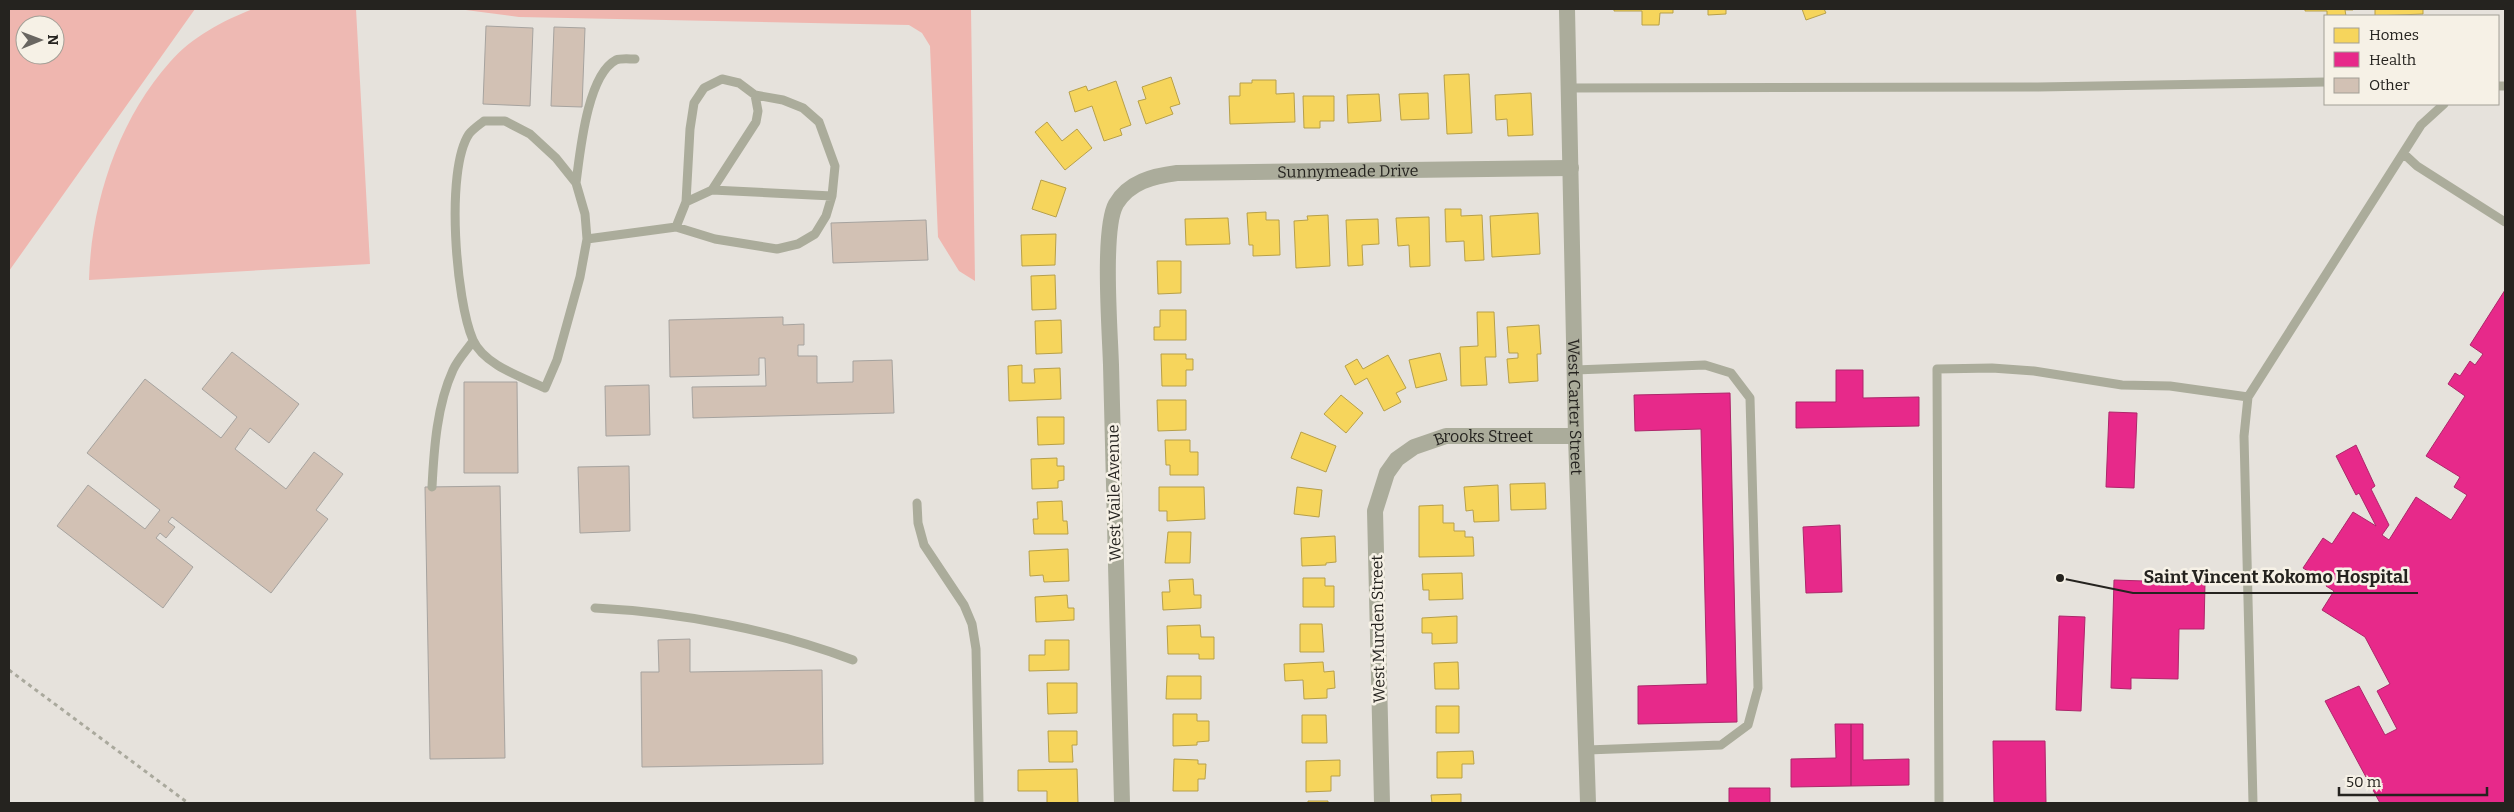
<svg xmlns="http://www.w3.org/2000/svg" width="2514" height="812" font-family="Bitter,serif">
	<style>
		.green { fill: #eeb9b3 }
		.forest { fill: #efb6af; fill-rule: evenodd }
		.homes { fill: #f6d55c; stroke: #b7a04a }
		.health { fill: #e7298a; stroke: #ad276a }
		.building { fill: #d2c1b4; stroke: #a6a39f }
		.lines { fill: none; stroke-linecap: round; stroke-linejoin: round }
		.path { stroke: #aaa99d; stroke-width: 3; stroke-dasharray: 4 4; stroke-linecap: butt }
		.service { stroke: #abac9b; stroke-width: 9 }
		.minor { stroke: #abac9b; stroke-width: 16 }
		.labels { text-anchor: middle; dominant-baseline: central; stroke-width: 5; stroke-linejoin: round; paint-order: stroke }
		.street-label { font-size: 16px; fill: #25231f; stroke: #f6f1e6 }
		.leader { fill: none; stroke: #25231f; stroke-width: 2 }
		.callout-dot { fill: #25231f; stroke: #f6f1e6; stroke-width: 2 }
		.callout-label { font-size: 18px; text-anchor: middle; font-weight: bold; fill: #25231f; stroke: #f6f1e6; stroke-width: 5; stroke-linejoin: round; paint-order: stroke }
	</style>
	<rect width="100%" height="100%" fill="#e6e2dc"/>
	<!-- green -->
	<path class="green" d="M 253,9 L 356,9 L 370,264 L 89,280 C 91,204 118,120 170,62 C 192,37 222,21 253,9 Z"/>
	<!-- forest -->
	<path class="forest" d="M 9,9 L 195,9 L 9,271 ZM 25,25 L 55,25 L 55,55 L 25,55 Z
		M 458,9 L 971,9 L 975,281 L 959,271 L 938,237 L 930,46 L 922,33 L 909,25 L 519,17 Z"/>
	<!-- homes -->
	<path class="homes" d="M 1614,9 L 1673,9 L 1673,13 L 1660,13 L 1659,25 L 1642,25 L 1642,11 L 1614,11 Z
		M 1708,9 L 1726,9 L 1726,14 L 1708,15 Z
		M 1802,9 L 1824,9 L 1826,13 L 1806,20 Z
		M 2305,9 L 2353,9 L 2353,10 L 2345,10 L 2346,16 L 2327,16 L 2327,11 L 2305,11 Z
		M 2375,9 L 2423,9 L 2423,14 L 2375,16 Z
		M 1469,74 L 1472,133 L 1447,134 L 1444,75 Z
		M 1171,77 L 1180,104 L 1170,107 L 1173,114 L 1146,124 L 1138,101 L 1146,99 L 1142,87 Z
		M 1252,80 L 1276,80 L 1276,94 L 1294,93 L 1295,122 L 1230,124 L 1229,96 L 1240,96 L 1240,83 L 1252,83 Z
		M 1116,81 L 1131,125 L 1120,129 L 1122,135 L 1104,141 L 1092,106 L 1075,112 L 1069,92 L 1086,86 L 1088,91 Z
		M 1428,93 L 1429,119 L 1401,120 L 1399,94 Z
		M 1531,93 L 1533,135 L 1508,136 L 1507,119 L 1496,120 L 1495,95 Z
		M 1379,94 L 1381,121 L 1348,123 L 1347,95 Z
		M 1303,96 L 1334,96 L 1334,121 L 1320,121 L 1320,128 L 1304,128 Z
		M 1047,122 L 1062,141 L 1077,129 L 1092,148 L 1065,170 L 1035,132 Z
		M 1041,180 L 1066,188 L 1056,217 L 1032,209 Z
		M 1445,209 L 1461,209 L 1461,216 L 1482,215 L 1484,260 L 1465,261 L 1464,241 L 1446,242 Z
		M 1266,212 L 1266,220 L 1279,220 L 1280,255 L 1253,256 L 1253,245 L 1249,245 L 1247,213 Z
		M 1538,213 L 1540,254 L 1492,257 L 1490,216 Z
		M 1328,215 L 1330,266 L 1296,268 L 1294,221 L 1308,220 L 1307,216 Z
		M 1429,217 L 1430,266 L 1410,267 L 1409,245 L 1398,246 L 1396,218 Z
		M 1228,218 L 1230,244 L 1186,245 L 1185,219 Z
		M 1378,219 L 1379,244 L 1362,245 L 1363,265 L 1348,266 L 1346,220 Z
		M 1056,234 L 1055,265 L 1022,266 L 1021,235 Z
		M 1157,261 L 1181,261 L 1181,293 L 1158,294 Z
		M 1055,275 L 1056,309 L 1032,310 L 1031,276 Z
		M 1160,310 L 1186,310 L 1186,340 L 1154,340 L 1154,327 L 1160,327 Z
		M 1477,312 L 1494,312 L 1496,357 L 1485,357 L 1487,385 L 1461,386 L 1460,347 L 1478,346 Z
		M 1061,320 L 1062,353 L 1036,354 L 1035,321 Z
		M 1539,325 L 1541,354 L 1537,354 L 1538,381 L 1509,383 L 1507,359 L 1518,358 L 1518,353 L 1509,353 L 1507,327 Z
		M 1440,353 L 1447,380 L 1416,388 L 1409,360 Z
		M 1161,354 L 1186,354 L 1186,359 L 1193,359 L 1193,370 L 1186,370 L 1186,386 L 1162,386 Z
		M 1388,355 L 1406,388 L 1396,393 L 1401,402 L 1384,411 L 1367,378 L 1355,385 L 1345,366 L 1357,359 L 1363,369 Z
		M 1022,365 L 1022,383 L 1035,383 L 1034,369 L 1060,368 L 1061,399 L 1009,401 L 1008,366 Z
		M 1341,395 L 1363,413 L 1346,433 L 1324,414 Z
		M 1157,400 L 1186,400 L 1186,430 L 1158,431 Z
		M 1037,417 L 1064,417 L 1064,444 L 1038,445 Z
		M 1301,432 L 1336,446 L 1326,472 L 1291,458 Z
		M 1165,440 L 1190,440 L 1190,452 L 1198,452 L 1198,475 L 1170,475 L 1170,465 L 1166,465 Z
		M 1057,458 L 1057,466 L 1064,466 L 1064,480 L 1058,481 L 1058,488 L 1032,489 L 1031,459 Z
		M 1545,483 L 1546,509 L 1511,510 L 1510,484 Z
		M 1498,485 L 1499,521 L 1474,522 L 1473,510 L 1466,511 L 1464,487 Z
		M 1159,487 L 1204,487 L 1205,519 L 1167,521 L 1167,511 L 1159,511 Z
		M 1297,487 L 1322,490 L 1319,517 L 1294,514 Z
		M 1062,501 L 1063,521 L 1067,521 L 1068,534 L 1034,534 L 1033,519 L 1038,519 L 1037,502 Z
		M 1443,505 L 1443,523 L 1454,523 L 1454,531 L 1465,531 L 1465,537 L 1473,537 L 1474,556 L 1419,557 L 1419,506 Z
		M 1168,532 L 1191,532 L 1190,563 L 1165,563 Z
		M 1335,536 L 1336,562 L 1326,563 L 1326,565 L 1302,566 L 1301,538 Z
		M 1068,549 L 1069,581 L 1044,582 L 1043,575 L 1030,576 L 1029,551 Z
		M 1462,573 L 1463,599 L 1429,600 L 1429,590 L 1423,590 L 1422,574 Z
		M 1303,578 L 1325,578 L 1325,586 L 1334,586 L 1334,607 L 1303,607 Z
		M 1193,579 L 1194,595 L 1201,595 L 1201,608 L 1163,610 L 1162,592 L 1170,592 L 1169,580 Z
		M 1067,595 L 1068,608 L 1074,608 L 1074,620 L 1036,622 L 1035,597 Z
		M 1457,616 L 1457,643 L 1432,644 L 1432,633 L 1422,633 L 1422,618 Z
		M 1300,624 L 1322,624 L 1324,652 L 1300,652 Z
		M 1200,625 L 1201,637 L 1214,637 L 1214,659 L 1199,659 L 1199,654 L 1168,654 L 1167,626 Z
		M 1045,640 L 1069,640 L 1069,670 L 1029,671 L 1029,655 L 1045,655 Z
		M 1323,662 L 1324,672 L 1334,671 L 1335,688 L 1327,689 L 1327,698 L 1304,699 L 1303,680 L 1285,681 L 1284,664 Z
		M 1458,662 L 1459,689 L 1435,689 L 1434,663 Z
		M 1167,676 L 1201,676 L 1201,699 L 1166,699 Z
		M 1047,683 L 1077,683 L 1077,713 L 1048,714 Z
		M 1436,706 L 1459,706 L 1459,733 L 1436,733 Z
		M 1173,714 L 1197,714 L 1197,721 L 1209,721 L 1209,741 L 1197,742 L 1197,745 L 1173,746 Z
		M 1302,715 L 1326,715 L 1327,743 L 1302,743 Z
		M 1048,731 L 1077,731 L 1077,745 L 1072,745 L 1073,762 L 1049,762 Z
		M 1473,751 L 1474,764 L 1462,764 L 1462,778 L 1437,778 L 1437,752 Z
		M 1174,759 L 1198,760 L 1198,764 L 1206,764 L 1205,779 L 1198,779 L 1198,791 L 1173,791 Z
		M 1340,760 L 1340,776 L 1331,776 L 1331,791 L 1306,792 L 1306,761 Z
		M 1077,769 L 1078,803 L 1047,803 L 1047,791 L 1018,791 L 1018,770 Z
		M 1461,794 L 1461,803 L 1432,803 L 1431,795 Z
		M 1308,801 L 1328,801 L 1328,803 L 1308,803 Z"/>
	<!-- health -->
	<path class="health" d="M 2505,290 L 2505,803 L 2380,803 L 2325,701 L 2359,686 L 2385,735 L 2397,729 L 2377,691 L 2390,684 L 2365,637 L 2322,610 L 2334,591 L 2326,586 L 2328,583 L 2303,568 L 2323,538 L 2332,544 L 2353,512 L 2376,526 L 2359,493 L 2356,495 L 2336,456 L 2356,445 L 2375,486 L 2371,489 L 2389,525 L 2382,535 L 2389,540 L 2416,497 L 2451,520 L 2467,495 L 2454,487 L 2460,477 L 2426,456 L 2465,396 L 2448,384 L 2455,373 L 2460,376 L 2470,361 L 2475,365 L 2483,354 L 2470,345 Z
		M 1836,370 L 1863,370 L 1863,398 L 1919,397 L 1919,426 L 1796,428 L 1796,402 L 1836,402 Z
		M 1730,393 L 1737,722 L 1638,724 L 1638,686 L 1707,684 L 1701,429 L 1635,431 L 1634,395 Z
		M 2109,412 L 2137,413 L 2134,488 L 2106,487 Z
		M 1840,525 L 1842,592 L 1806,593 L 1803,527 Z
		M 2114,580 L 2205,583 L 2204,629 L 2179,629 L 2178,679 L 2131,678 L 2131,689 L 2111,688 Z
		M 2059,616 L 2085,617 L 2081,711 L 2056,710 Z
		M 1835,724 L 1851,724 L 1851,786 L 1791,787 L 1791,759 L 1836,758 Z
		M 1851,724 L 1863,724 L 1863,760 L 1909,759 L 1909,785 L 1851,786 Z
		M 1993,741 L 2045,741 L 2046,803 L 1994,803 Z
		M 1729,788 L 1770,788 L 1770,803 L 1729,803 Z"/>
	<!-- building -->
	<path class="building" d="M 486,26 L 533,28 L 530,106 L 483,104 Z
		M 554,27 L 585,28 L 582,107 L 551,106 Z
		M 926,220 L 928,260 L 833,263 L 831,223 Z
		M 783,317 L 783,325 L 804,324 L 804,345 L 798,345 L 798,356 L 817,356 L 817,383 L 853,382 L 853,361 L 892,360 L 894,413 L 693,418 L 692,387 L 766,386 L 765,358 L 759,358 L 759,375 L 670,377 L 669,320 Z
		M 232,352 L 299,404 L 269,443 L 250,428 L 235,449 L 286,489 L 314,452 L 343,474 L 316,510 L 328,519 L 271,593 L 172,517 L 168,522 L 175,527 L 166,538 L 160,533 L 156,538 L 193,567 L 163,608 L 57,526 L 88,485 L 145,529 L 160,510 L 87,453 L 145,379 L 221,438 L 237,417 L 202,389 Z
		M 464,382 L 517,382 L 518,473 L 464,473 Z
		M 649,385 L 650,435 L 606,436 L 605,386 Z
		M 629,466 L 630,531 L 580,533 L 578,467 Z
		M 500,486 L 505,758 L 430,759 L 425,487 Z
		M 690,639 L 690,672 L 822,670 L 823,764 L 642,767 L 641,672 L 659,672 L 658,640 Z"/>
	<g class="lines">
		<!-- path -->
		<path class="path" d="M 9,670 L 188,803"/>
		<!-- service -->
		<path class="service" d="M 2498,86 L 2505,86
			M 1569,88 L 2038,87 L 2325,82
			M 484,121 L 505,121 L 530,134 L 556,158 L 576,183 L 585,214 L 587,239 L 580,277 L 557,360 L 545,388 C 522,377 484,365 473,340 C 456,301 445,170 469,134 C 473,129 479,125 484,121 Z
			M 2403,153 L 2417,166 L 2505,222
			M 576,183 C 580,153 587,75 616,60 C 621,58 629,59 635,59
			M 712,190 L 832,196
			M 686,202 L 712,190 L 756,122 L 758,111 L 755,95
			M 587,239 L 676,227 L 715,239 L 777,249 L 798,244 L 815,234 L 826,216 L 832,196 L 835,166 L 819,122 L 803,108 L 783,100 L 755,95 L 739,83 L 722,79 L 704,88 L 694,103 L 690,129 L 686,202 L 676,227
			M 1575,370 L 1705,365 L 1731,373 L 1750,398 L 1758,688 L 1748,725 L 1721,745 L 1587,750
			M 432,487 C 434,448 437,405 453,370 C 458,359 467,350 473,341
			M 917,503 L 918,523 L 924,545 L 964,605 L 972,624 L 976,649 L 979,803
			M 595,608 C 679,612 774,630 853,660
			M 1939,803 L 1937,369 L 1992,368 L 2034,371 L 2122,385 L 2170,386 L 2248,397
			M 2253,803 L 2244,436 L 2248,397 L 2421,125 L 2444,104"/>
		<!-- minor -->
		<g class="minor">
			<path id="s1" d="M 1567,9 L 1576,436 L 1588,803"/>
			<path id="s2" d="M 1122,803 C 1118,657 1114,511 1111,365 C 1110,332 1102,229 1116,204 C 1129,182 1153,176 1177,173 L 1571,168"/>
			<path id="s3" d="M 1382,803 L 1375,511 L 1387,473 L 1397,459 L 1414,447 L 1446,436 L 1576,436"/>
		</g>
	</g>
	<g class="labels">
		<!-- street labels -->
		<g class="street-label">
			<text stroke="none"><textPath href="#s2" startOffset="842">Sunnymeade Drive</textPath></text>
			<text stroke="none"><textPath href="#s1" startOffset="398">West Carter Street</textPath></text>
			<text stroke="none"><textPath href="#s3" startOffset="441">Brooks Street</textPath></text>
			<text transform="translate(1114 493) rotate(-91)">West Vaile Avenue</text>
			<text transform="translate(1378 629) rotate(-91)">West Murden Street</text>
		</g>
	</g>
	<!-- callouts -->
	<path class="leader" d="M2060 578L2133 593H2418"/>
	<circle class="callout-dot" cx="2060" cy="578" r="5"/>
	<g class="callout-label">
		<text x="2276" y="583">Saint Vincent Kokomo Hospital</text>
	</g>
	<!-- border -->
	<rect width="2514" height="812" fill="none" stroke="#25231f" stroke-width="20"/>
	<!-- legend -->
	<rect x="2324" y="15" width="175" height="90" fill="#f6f1e6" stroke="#a29f96"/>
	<rect x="2334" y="28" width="25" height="15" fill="#f6d55c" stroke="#a29f96"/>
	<text x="2369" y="40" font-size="15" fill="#25231f">Homes</text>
	<rect x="2334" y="52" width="25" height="15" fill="#e7298a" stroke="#a29f96"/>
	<text x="2369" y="65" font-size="15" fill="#25231f">Health</text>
	<rect x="2334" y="78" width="25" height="15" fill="#d2c1b4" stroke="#a29f96"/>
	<text x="2369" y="90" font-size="15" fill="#25231f">Other</text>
	<!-- north arrow -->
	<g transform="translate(40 40) rotate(89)"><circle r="24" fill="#f6f1e6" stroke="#a29f96"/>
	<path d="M0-4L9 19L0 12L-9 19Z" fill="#696661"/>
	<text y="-8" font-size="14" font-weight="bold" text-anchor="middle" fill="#25231f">N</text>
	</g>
	<!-- scale -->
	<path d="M2339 787v8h148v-8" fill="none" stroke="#25231f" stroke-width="2.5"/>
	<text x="2346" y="787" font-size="15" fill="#25231f" stroke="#f6f1e6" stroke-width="4" paint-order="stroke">50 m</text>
</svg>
